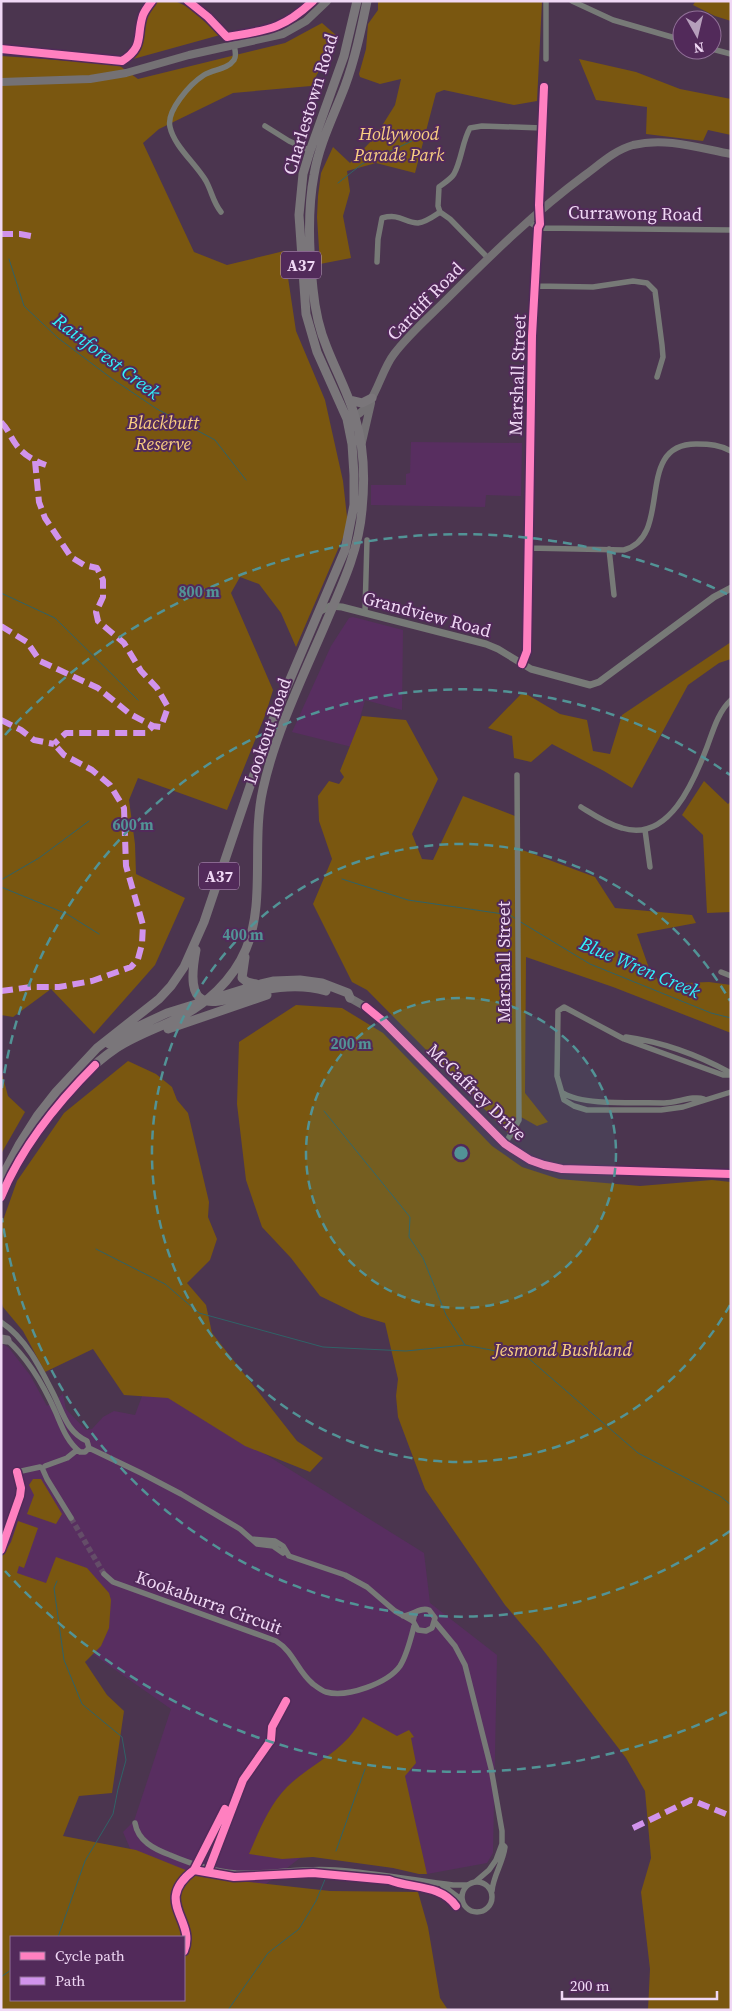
<svg xmlns="http://www.w3.org/2000/svg" width="732" height="2011" font-family="'Source Serif 4',serif">
	<style>
		.built { fill: #582e60 }
		.green { fill: #7a5710; fill-rule: evenodd }
		.lines { fill: none; stroke-linecap: round; stroke-linejoin: round }
		.stream { stroke: #306267; stroke-width: 1 }
		.minor-tunnel { stroke: #644d68; stroke-width: 5.5; stroke-dasharray: 5.5 3; stroke-linecap: butt }
		.minor { stroke: #777a77; stroke-width: 5.5 }
		.tertiary { stroke: #777a77; stroke-width: 7 }
		.secondary { stroke: #747174; stroke-width: 8 }
		.trunk { stroke: #7a767a; stroke-width: 9 }
		.quiet { stroke: #d193ec; stroke-width: 6; stroke-dasharray: 12 6; stroke-linecap: butt }
		.cycleway-casing { stroke: #522a5a; stroke-width: 11 }
		.cycleway { stroke: #ff80c0; stroke-width: 8 }
		.ring { fill: none; stroke: #529396; stroke-width: 2.5; stroke-dasharray: 9 6 }
		.labels { text-anchor: middle; dominant-baseline: central; stroke-width: 4; stroke-linejoin: round; paint-order: stroke }
		.shield { fill: #522a5a; stroke: #c1a4c6; stroke-width: 1 }
		.shield-label { font-size: 16px; font-weight: bold; fill: #f0d8f5 }
		.street-label { font-size: 18px; fill: #f0d8f5; stroke: #522a5a }
		.park-label { font-size: 18px; font-style: italic; fill: #facf82; stroke: #522a5a }
		.water-label { font-size: 19px; font-style: italic; fill: #30f2fc; stroke: #522a5a }
		.centre { fill: #529396; stroke: #522a5a; stroke-width: 2.5 }
		.ring-label { font-size: 15px; text-anchor: middle; font-weight: bold; fill: #529396; stroke: #522a5a; stroke-width: 4; stroke-linejoin: round; paint-order: stroke }
	</style>
	<rect width="100%" height="100%" fill="#4b354f"/>
	<!-- built -->
	<path class="built" d="M 411,442 L 522,443 L 521,496 L 486,495 L 485,507 L 371,505 L 371,485 L 406,485 L 406,474 L 410,473 Z
		M 353,617 L 403,630 L 402,710 L 365,700 L 352,747 L 292,732 L 331,646 L 349,618 Z
		M 1,1343 L 9,1348 L 30,1375 L 47,1406 L 63,1394 L 66,1409 L 86,1430 L 92,1429 L 103,1417 L 114,1411 L 135,1415 L 145,1388 L 122,1365 L 424,1553 L 430,1603 L 497,1655 L 493,1853 L 487,1863 L 427,1874 L 370,1864 L 304,1855 L 184,1946 L 184,1937 L 168,1937 L 123,1832 L 134,1821 L 171,1709 L 47,1622 L 1,1696 Z"/>
	<!-- green -->
	<path class="green" d="M 175,1 L 188,7 L 220,35 L 126,61 L 135,53 L 144,36 L 145,16 L 157,2 Z
		M 378,1 L 542,1 L 537,101 L 514,105 L 444,90 L 436,93 L 415,173 L 376,163 L 347,171 L 350,191 L 343,216 L 351,258 L 320,264 L 317,217 L 318,196 L 321,173 L 333,147 L 350,163 L 375,137 L 395,105 L 401,79 L 380,84 L 360,77 L 359,74 L 366,49 L 368,24 L 378,10 Z
		M 693,1 L 731,1 L 731,21 L 715,16 L 693,5 L 695,2 Z
		M 322,23 L 337,36 L 311,86 L 233,93 L 159,129 L 143,143 L 194,252 L 227,265 L 284,251 L 296,331 L 325,400 L 343,481 L 348,526 L 296,647 L 281,613 L 259,584 L 240,577 L 231,593 L 273,690 L 266,713 L 227,810 L 138,778 L 129,800 L 135,844 L 136,874 L 185,898 L 155,965 L 94,1034 L 51,989 L 13,1017 L 1,1015 L 1,56 L 117,64 L 138,79 L 285,43 Z
		M 579,59 L 636,72 L 680,89 L 731,99 L 731,135 L 708,130 L 703,141 L 646,134 L 647,107 L 596,100 Z
		M 731,642 L 731,659 L 719,663 L 688,685 L 632,788 L 604,771 L 552,744 L 531,762 L 514,758 L 512,736 L 488,728 L 523,692 L 560,714 L 587,720 L 593,751 L 610,754 L 622,715 Z
		M 362,716 L 406,720 L 438,779 L 412,834 L 422,859 L 433,860 L 463,796 L 515,816 L 517,848 L 595,877 L 615,908 L 692,915 L 696,923 L 637,934 L 650,971 L 662,984 L 709,982 L 731,985 L 731,1033 L 613,987 L 526,957 L 525,1093 L 548,1122 L 537,1126 L 521,1117 L 516,1141 L 367,990 L 352,982 L 313,904 L 332,859 L 319,821 L 318,796 L 329,781 L 339,784 L 344,777 L 340,771 Z
		M 704,781 L 728,804 L 731,801 L 731,912 L 707,913 L 703,835 L 682,815 Z
		M 296,1005 L 342,1008 L 383,1033 L 492,1146 L 522,1167 L 559,1179 L 640,1186 L 712,1180 L 731,1182 L 731,2010 L 648,2010 L 650,1969 L 641,1892 L 651,1858 L 645,1791 L 626,1758 L 540,1646 L 505,1605 L 425,1489 L 398,1417 L 396,1396 L 398,1379 L 385,1323 L 361,1316 L 320,1296 L 291,1258 L 262,1227 L 246,1180 L 237,1104 L 239,1042 Z
		M 128,1061 L 156,1074 L 172,1087 L 177,1100 L 188,1113 L 209,1202 L 208,1217 L 217,1239 L 210,1260 L 187,1283 L 206,1305 L 212,1333 L 297,1441 L 323,1458 L 310,1472 L 245,1446 L 168,1398 L 124,1395 L 93,1349 L 45,1372 L 23,1331 L 3,1307 L 1,1301 L 1,1226 L 17,1181 L 64,1113 Z
		M 1,1070 L 8,1096 L 25,1112 L 1,1154 Z
		M 33,1479 L 41,1479 L 62,1514 L 56,1524 L 27,1514 L 34,1495 L 29,1485 Z
		M 18,1521 L 38,1528 L 24,1568 L 19,1566 L 17,1573 L 46,1583 L 56,1557 L 87,1568 L 109,1593 L 111,1600 L 109,1628 L 101,1646 L 85,1662 L 107,1695 L 124,1711 L 112,1793 L 79,1796 L 63,1836 L 136,1850 L 203,1877 L 330,1891 L 418,1892 L 428,1927 L 440,1998 L 448,2010 L 1,2010 L 1,1558 L 11,1542 ZM 11,1937 L 184,1937 L 184,2000 L 11,2000 Z
		M 363,1717 L 397,1736 L 409,1730 L 414,1737 L 411,1738 L 416,1763 L 405,1776 L 427,1874 L 419,1874 L 393,1868 L 313,1857 L 282,1859 L 249,1854 C 259,1831 269,1805 287,1787 C 314,1761 344,1753 363,1717 Z"/>
	<g class="lines">
		<!-- stream -->
		<path class="stream" d="M 338,183 L 362,164 L 412,141
			M 9,259 L 24,306 L 58,338 L 111,378 L 157,409 L 215,440 L 246,480
			M 1,593 L 55,618 L 138,700
			M 342,879 L 408,900 L 510,915 L 516,919
			M 1,880 L 39,858 L 89,821
			M 1,887 L 67,914 L 99,934
			M 519,921 L 590,964 L 711,1013 L 731,1018
			M 324,1111 L 410,1217 L 409,1237 L 423,1258 L 446,1315 L 465,1345
			M 96,1249 L 165,1284 L 199,1313 L 323,1347 L 406,1351 L 465,1345 L 527,1357 L 638,1453 L 720,1496 L 731,1505
			M 57,1581 L 54,1588 L 64,1660 L 82,1704 L 122,1737 L 126,1760 L 118,1789 L 113,1814 L 85,1861 L 58,1937
			M 336,1851 L 365,1769
			M 1,1977 L 11,1970
			M 228,2010 L 268,1953 L 299,1929 L 316,1901 L 326,1877"/>
		<!-- minor-tunnel -->
		<path class="minor-tunnel" d="M 71,1518 L 104,1574"/>
		<!-- minor -->
		<path class="minor" d="M 188,1 L 208,17 L 221,32
			M 572,1 L 613,20 L 682,40
			M 1,49 L 122,61 C 145,47 136,35 143,15 C 145,10 149,5 152,1
			M 712,49 L 731,54
			M 546,59 L 546,1
			M 265,126 L 289,141 L 311,151
			M 221,212 C 213,202 212,192 206,181 C 196,164 174,146 170,127 C 166,111 190,84 204,75 C 213,69 227,70 234,60 C 237,56 235,50 234,45
			M 440,212 L 438,206 L 439,187 C 444,183 451,179 454,174 C 462,159 462,142 470,128 L 482,126 L 542,128
			M 528,221 L 538,228 L 731,230
			M 377,262 L 378,239 L 382,218 C 401,213 404,223 418,223 C 426,222 434,216 440,212 L 450,219 L 488,258
			M 535,286 L 593,287 L 633,281 L 647,283 L 655,291 L 662,345 L 663,357 L 657,377
			M 528,548 L 624,550 C 675,536 632,443 697,444 C 710,444 720,445 731,451
			M 609,549 L 614,595
			M 365,612 L 367,540
			M 522,664 L 527,651 L 532,336 L 538,228 L 540,224 L 539,205 L 544,87
			M 581,807 C 594,815 607,824 622,828 C 669,843 694,781 707,747 C 713,731 718,712 731,700
			M 645,830 L 650,867
			M 721,972 L 731,976
			M 626,1037 C 663,1042 698,1055 731,1073
			M 731,1075 L 723,1075 L 624,1039 L 564,1007 L 558,1011 L 557,1076 L 564,1100 L 574,1106 L 587,1110 L 661,1110 L 683,1107 L 731,1092
			M 563,1093 C 583,1106 638,1102 664,1103 C 677,1103 693,1095 704,1099
			M 505,1144 L 519,1120 L 517,775
			M 1,1322 C 26,1338 41,1369 54,1395 C 63,1413 67,1432 87,1441 L 89,1448
			M 6,1339 C 28,1358 44,1386 56,1413 C 62,1427 67,1442 80,1452 L 85,1452 L 89,1448
			M 89,1448 L 141,1473 L 181,1494 L 240,1529 L 257,1544 L 273,1546 L 283,1553
			M 45,1466 L 67,1458 L 77,1450
			M 43,1470 L 47,1479 L 71,1518
			M 252,1539 L 275,1541 L 283,1546 L 289,1556 L 345,1575 L 367,1587 L 395,1611 L 413,1621
			M 1,1550 L 20,1496 L 21,1488 L 17,1472 L 40,1467
			M 104,1574 L 113,1582 L 276,1641 C 294,1652 297,1671 313,1684 C 317,1687 322,1691 326,1692 C 347,1698 388,1683 400,1666 C 407,1655 411,1638 414,1626
			M 403,1616 C 413,1615 420,1607 429,1610 L 435,1618 L 432,1628 L 426,1631 L 418,1630 L 413,1621 L 415,1613
			M 435,1622 L 455,1646 L 465,1665 L 491,1768 L 502,1831 L 502,1844 L 496,1860 L 489,1870 L 475,1882
			M 135,1823 C 138,1841 154,1849 170,1855 C 191,1864 212,1871 236,1873 C 269,1875 302,1867 335,1870 C 375,1873 414,1880 453,1885 L 467,1885
			M462 1897a15 15 0 1 1 30 0a15 15 0 1 1-30 0Z
			M 442,1885 L 462,1900
			M 492,1891 C 493,1876 503,1863 505,1847 L 502,1844"/>
		<!-- tertiary -->
		<path class="tertiary" d="M 319,612 L 330,606 L 342,607 L 486,644 L 498,649 L 531,669 L 590,685 L 599,682 L 714,597 L 731,588"/>
		<!-- secondary -->
		<path class="secondary" d="M 1,82 L 90,79 L 126,73 L 189,55 L 283,34 L 306,21 L 327,1
			M 351,418 C 375,410 379,373 394,354 C 409,334 429,317 447,299 C 491,255 535,212 585,175 C 600,164 615,150 633,145 C 666,137 699,148 731,154
			M 362,442 L 371,403
			M 350,998 L 366,1007 L 383,1021 L 505,1144 L 530,1160 L 544,1165 L 562,1169 L 731,1174"/>
		<!-- trunk -->
		<path class="trunk" d="M 349,400 L 362,403 L 372,398
			M 196,950 C 182,1023 218,1000 264,990 C 284,986 306,985 326,991
			M 245,957 L 242,978 L 247,982 L 256,984
			M 168,1029 L 267,995
			M 109,1044 L 137,1027 L 167,1013 L 261,984 L 274,981 L 300,980 L 322,983 L 348,993 L 350,998
			M 1,1179 L 19,1145 L 38,1115 L 56,1092 L 97,1048 L 159,999 L 171,986 L 184,967 L 204,922 L 271,724 L 345,550 L 354,505 L 354,475 L 352,444 L 347,419 L 317,352 L 306,314 L 299,215 L 303,174 L 310,151 L 344,56 L 357,1
			M 1,1197 C 21,1148 72,1078 115,1049 C 134,1036 156,1029 176,1019 C 206,1005 233,980 246,949 C 266,902 251,841 263,789 C 276,730 307,668 330,613 C 345,579 359,547 362,510 C 365,480 364,446 355,417 C 348,393 336,371 327,348 C 319,329 315,310 313,289 C 309,252 307,212 314,175 C 319,144 334,115 345,86 C 355,59 361,30 367,1
			M 1,1339 L 7,1340"/>
		<!-- quiet -->
		<path class="quiet" d="M 1,234 L 20,234 L 31,236
			M 1,422 C 8,429 10,436 15,443 C 22,454 34,461 46,465
			M 35,461 L 39,502 L 45,518 L 71,557 L 84,565 L 97,568 L 103,580 L 103,597 L 96,612 L 98,621 L 124,643 L 141,671 L 157,688 L 168,707 L 161,727 L 153,726 L 146,733 L 66,733 L 54,744
			M 1,626 L 27,642 L 40,661 L 98,688 L 130,714 L 153,726
			M 1,720 L 21,730 L 34,740 L 54,744
			M 1,991 L 31,987 L 59,987 L 92,981 L 131,967 L 138,959 L 142,944 L 143,925 L 126,866 L 124,808 L 110,785 L 92,770 L 64,755 L 54,744
			M 633,1828 L 691,1800 L 731,1816"/>
		<!-- cycleway casing -->
		<g class="cycleway-casing">
			<path id="cycleway" d="M 188,1 L 208,17 L 227,37 C 267,30 282,30 313,1
				M 1,49 L 122,61 C 145,47 136,35 143,15 C 145,10 149,5 152,1
				M 522,664 L 527,651 L 532,336 L 538,228 L 540,224 L 539,205 L 544,87
				M 366,1007 L 383,1021 L 505,1144 L 530,1160 L 544,1165 L 562,1169 L 731,1174
				M 1,1197 C 21,1148 58,1102 95,1065
				M 1,1550 L 20,1496 L 21,1488 L 17,1472
				M 209,1869 L 243,1780 L 271,1740 L 272,1727 L 286,1701
				M 194,1870 L 225,1809
				M 184,1951 C 197,1920 152,1902 194,1870 L 234,1877 L 313,1873 L 389,1880 C 412,1889 440,1884 456,1906"/>
		</g>
		<!-- cycleway -->
		<use href="#cycleway" class="cycleway"/>
	</g>
	<!-- distance rings -->
	<circle cx="461" cy="1153" r="155" fill="#529396" fill-opacity=".12"/>
	<g class="ring">
		<circle cx="461" cy="1153" r="155"/>
		<path d="M730 1305A309 309 0 1 1 730 1001"/>
		<path d="M730 1531A464 464 0 0 1 2 1218M2 1088A464 464 0 0 1 730 775"/>
		<path d="M727 1712A619 619 0 0 1 5 1571M5 735A619 619 0 0 1 727 594"/>
	</g>
	<g class="labels">
		<!-- shield labels -->
		<g class="shield">
			<rect x="281" y="251.5" width="40" height="27" rx="4"/>
			<rect x="199" y="862.5" width="40" height="27" rx="4"/>
		</g>
		<g class="shield-label">
			<text x="301" y="265">A37</text>
			<text x="219" y="876">A37</text>
		</g>
		<!-- street labels -->
		<g class="street-label">
			<text transform="translate(310 104) rotate(-73)">Charlestown Road</text>
			<text transform="translate(635 213) rotate(1)">Currawong Road</text>
			<text transform="translate(425 301) rotate(-46)">Cardiff Road</text>
			<text transform="translate(517 375) rotate(-88)">Marshall Street</text>
			<text transform="translate(427 614) rotate(15)">Grandview Road</text>
			<text transform="translate(267 731) rotate(-71)">Lookout Road</text>
			<text transform="translate(503 962) rotate(-90)">Marshall Street</text>
			<text transform="translate(477 1092) rotate(44)">McCaffrey Drive</text>
			<text transform="translate(209 1602) rotate(20)">Kookaburra Circuit</text>
		</g>
		<!-- park labels -->
		<g class="park-label">
			<text x="399" y="133">Hollywood<tspan x="399" dy="21">Parade Park</tspan></text>
			<text x="163" y="422">Blackbutt<tspan x="163" dy="21">Reserve</tspan></text>
			<text x="563" y="1349">Jesmond Bushland</text>
		</g>
		<!-- water labels -->
		<g class="water-label">
			<text transform="translate(107 356) rotate(37)">Rainforest Creek</text>
			<text transform="translate(640 967) rotate(23)">Blue Wren Creek</text>
		</g>
	</g>
	<circle cx="461" cy="1153" r="8" class="centre"/>
	<g class="ring-label">
		<text x="199" y="597">800 m</text>
		<text x="133" y="830">600 m</text>
		<text x="243" y="940">400 m</text>
		<text x="351" y="1049">200 m</text>
	</g>
	<!-- border -->
	<rect width="732" height="2011" fill="none" stroke="#f0d8f5" stroke-width="5"/>
	<!-- legend -->
	<rect x="10" y="1936" width="175" height="65" fill="#522a5a" stroke="#917098"/>
	<rect x="20" y="1952" width="25" height="8" fill="#ff80c0" stroke="#917098"/>
	<text x="55" y="1961" font-size="15" fill="#f0d8f5">Cycle path</text>
	<rect x="20" y="1977" width="25" height="8" fill="#d193ec" stroke="#917098"/>
	<text x="55" y="1986" font-size="15" fill="#f0d8f5">Path</text>
	<!-- north arrow -->
	<g transform="translate(697 35) rotate(172)"><circle r="24" fill="#522a5a" stroke="#917098"/>
	<path d="M0-4L9 19L0 12L-9 19Z" fill="#b69fbb"/>
	<text y="-8" font-size="14" font-weight="bold" text-anchor="middle" fill="#f0d8f5">N</text>
	</g>
	<!-- scale -->
	<path d="M562 1991v8h155v-8" fill="none" stroke="#f0d8f5" stroke-width="2.5"/>
	<text x="570" y="1991" font-size="15" fill="#f0d8f5" stroke="#522a5a" stroke-width="4" paint-order="stroke">200 m</text>
</svg>
